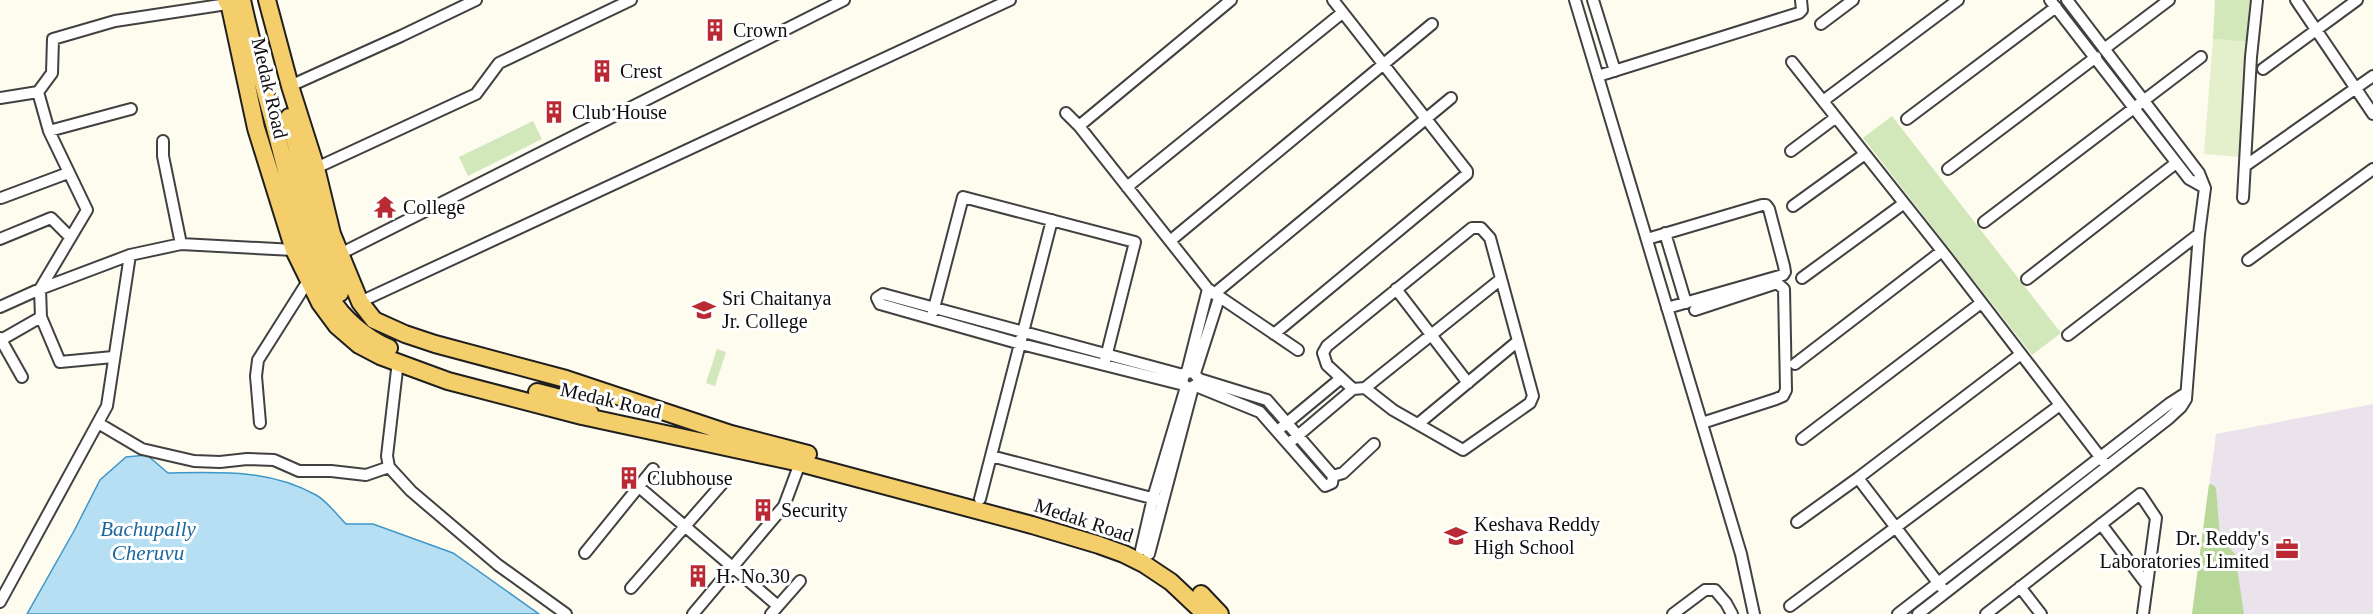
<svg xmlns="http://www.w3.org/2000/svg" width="2373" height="614" font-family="Georgia,serif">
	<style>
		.industrial { fill: #ebe3ec }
		.green { fill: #d3e8ba }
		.forest { fill: #b8d89a }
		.pitch { fill: #e4efcb }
		.water { fill: #b6dff4; stroke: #3f96c9; stroke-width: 1.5 }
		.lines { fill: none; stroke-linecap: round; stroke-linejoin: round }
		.minor-casing { stroke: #414141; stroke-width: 14 }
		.primary-casing { stroke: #1f1f1f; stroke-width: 20 }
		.minor { stroke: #fff; stroke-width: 10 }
		.primary { stroke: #f4ce6a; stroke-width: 16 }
		.labels { text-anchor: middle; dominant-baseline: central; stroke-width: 6; stroke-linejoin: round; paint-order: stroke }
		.poi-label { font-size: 20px; fill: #0e0e0e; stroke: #fff; text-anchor: start }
		.street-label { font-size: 20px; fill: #0e0e0e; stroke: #fff }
		.water-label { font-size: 21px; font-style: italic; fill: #1b679c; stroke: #fff }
	</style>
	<rect width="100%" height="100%" fill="#fefbef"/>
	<!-- industrial -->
	<path class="industrial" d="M 2373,404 L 2373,614 L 2192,614 L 2216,434 Z"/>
	<!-- green -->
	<path class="green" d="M 2215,0 L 2252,0 L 2248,42 L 2213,39 Z
		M 1892,116 L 2061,333 L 2032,355 L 1863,138 Z
		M 533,121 L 542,139 L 468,176 L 459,157 Z
		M 717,349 L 726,352 L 715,386 L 706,383 Z"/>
	<!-- forest -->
	<path class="forest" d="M 2209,484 L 2213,485 L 2216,488 L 2220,538 L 2235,554 L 2244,614 L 2192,614 Z"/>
	<!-- pitch -->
	<path class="pitch" d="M 2213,39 L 2248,42 L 2239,157 L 2204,154 Z"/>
	<!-- water -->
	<path class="water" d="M 147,455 L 168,473 C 220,472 269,469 316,495 C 327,501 337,515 346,524 L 373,524 L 453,553 L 539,614 L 27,614 L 74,531 L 100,480 L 126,457 Z"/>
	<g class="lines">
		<!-- minor casing -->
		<g class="minor-casing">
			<path id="minor" d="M 1575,0 L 1741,554 L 1754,614
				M 1593,0 L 1615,71
				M 2050,0 L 2189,179 L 2205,188
				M 2296,0 L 2373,114
				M 1821,24 L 1853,0
				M 2104,49 L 2169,0
				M 1792,62 L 1942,251 L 2107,466
				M 2263,69 L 2357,0
				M 1598,76 L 1799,13 L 1802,10 L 1801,0
				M 290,86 L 401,36 L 476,0
				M 0,98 L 38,92
				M 1823,101 L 1958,0
				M 1066,113 L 1079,126 L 1208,289 L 1298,350
				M 1907,119 L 2056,7
				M 1079,126 L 1231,0
				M 49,131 L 131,109
				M 163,141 L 163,156 L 181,244
				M 1791,151 L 1835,118
				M 2245,166 L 2373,76
				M 316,168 L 476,94 L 499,63 L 631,0
				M 1948,169 L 2096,57
				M 1127,187 L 1342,13
				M 1,198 L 68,173
				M 2243,198 L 2251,57 L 2257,0
				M 1793,206 L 1865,154
				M 1052,220 L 991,456 L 1163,501
				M 1984,222 L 2201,57
				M 1665,233 L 1686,303
				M 0,239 L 51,218 L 70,237
				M 1647,239 L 1762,205 L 1766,205 L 1769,209 L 1784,266 L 1785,272 L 1783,275 L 1667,308
				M 1170,241 L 1432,24
				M 340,254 L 844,0
				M 2248,260 L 2373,169
				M 1802,278 L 1903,204
				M 2027,279 L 2176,163
				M 1396,289 L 1468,383
				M 1214,294 L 1451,98
				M 360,302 L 1010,0
				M 0,307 L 40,289 L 130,255 L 181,244 L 294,250
				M 1695,310 L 1777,283 L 1784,289 L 1786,390 L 1783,396 L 1776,399 L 1702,423
				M 933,312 L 963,197 L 1135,242 L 1105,361
				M 1274,334 L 1467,174 L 1467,171 L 1333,0
				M 2068,335 L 2199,234
				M 0,338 L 22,377
				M 1,340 L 41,317
				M 113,357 L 60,362 L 41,317 L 40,289 L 87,210 L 49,131 L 38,92 L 52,73 L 53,39 L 115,21 L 227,4
				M 398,361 L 387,456 L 389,467 L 411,491 L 498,565 L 566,614
				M 1795,364 L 1942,251
				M 1187,372 L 1208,289
				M 1195,373 L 1219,298
				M 1183,375 L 883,294 L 877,298 L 880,304 L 1021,344 L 1184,385
				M 1199,379 L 1197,384 L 1190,388 L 1185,386 L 1182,381 L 1185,373 L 1193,372 L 1199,379 L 1267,400 L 1333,476
				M 1196,386 L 1260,412 L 1325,486 L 1332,483 L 1333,476
				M 1365,388 L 1501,279
				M 98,423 L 142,449 L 194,461 L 220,462 L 247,459 L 274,460 L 299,471 L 331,471 L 366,475 L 389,467
				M 260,423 L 256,376 L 258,360 L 308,281
				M 1418,424 L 1518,341
				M 1282,427 L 1340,379
				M 1802,439 L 1981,303
				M 1288,444 L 1353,389 L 1365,388 L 1393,410 L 1463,450 L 1530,403 L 1533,396 L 1490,238 L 1481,228 L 1472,228 L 1327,346 L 1323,353 L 1327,365 L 1353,389
				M 1333,476 L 1343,473 L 1374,444
				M 1858,478 L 2021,354
				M 639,487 L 778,606
				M 980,499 L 991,456
				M 1797,522 L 1858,478 L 1942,588
				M 2101,524 L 2147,585
				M 1141,550 L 1153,498 L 1186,387
				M 585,553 L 653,469
				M 1149,554 L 1193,387
				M 2020,587 L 2041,614
				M 631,588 L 722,484
				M 0,602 L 107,406 L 130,255
				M 1790,606 L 2060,405
				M 693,614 L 784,506 L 800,463
				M 771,614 L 800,581
				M 1673,614 L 1705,590 L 1715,590 L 1726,603 L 1732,614
				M 1898,614 L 2169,404 L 2186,393
				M 1918,614 L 2168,419 L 2181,407 L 2186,399 L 2199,234 L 2205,188 L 2199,173 L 2067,0
				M 1986,614 L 2140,494 L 2156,518 L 2143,614"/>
		</g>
		<!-- primary casing -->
		<g class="primary-casing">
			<path id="primary" d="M 226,0 L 230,7 L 256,128 L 294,250 L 320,303 L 337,326 L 359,345 L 380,356 L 448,381 L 582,416 L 800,463 L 1032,525 L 1099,545 L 1124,554 L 1144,564 L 1171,582 L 1205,614
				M 242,0 C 253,52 269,103 282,155 C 295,203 306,254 331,298 C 342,318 367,339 389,348
				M 267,0 L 290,86 L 316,168 L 332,234 L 360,302 L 374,320 L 405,334 L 435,344 L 566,379 L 731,434 L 808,454
				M 289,117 L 321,244 L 340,293
				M 537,392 L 572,401 L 590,413
				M 1201,594 L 1220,614"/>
		</g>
		<!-- minor -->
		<use href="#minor" class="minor"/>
		<!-- primary -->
		<use href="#primary" class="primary"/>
	</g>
	<!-- icons -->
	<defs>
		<g id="building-bare" transform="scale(1.8)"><path d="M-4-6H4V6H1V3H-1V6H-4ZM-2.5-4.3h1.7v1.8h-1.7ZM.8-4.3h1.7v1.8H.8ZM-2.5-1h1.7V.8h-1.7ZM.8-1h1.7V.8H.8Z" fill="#b92a35" stroke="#fff" stroke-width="2.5" paint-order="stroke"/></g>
		<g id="temple-bare" transform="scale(1.8)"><path d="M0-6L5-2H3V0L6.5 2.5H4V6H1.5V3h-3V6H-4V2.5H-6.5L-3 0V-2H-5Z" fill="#b92a35" stroke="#fff" stroke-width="2.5" paint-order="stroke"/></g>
		<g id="university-bare" transform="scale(1.8)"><path d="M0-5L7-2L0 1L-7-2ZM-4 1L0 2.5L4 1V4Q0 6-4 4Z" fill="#b92a35" stroke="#fff" stroke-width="2.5" paint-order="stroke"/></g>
		<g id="school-bare" transform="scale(1.8)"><path d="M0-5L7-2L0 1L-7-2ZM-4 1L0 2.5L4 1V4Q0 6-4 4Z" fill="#b92a35" stroke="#fff" stroke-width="2.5" paint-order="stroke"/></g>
		<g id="office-bare" transform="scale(1.8)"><path d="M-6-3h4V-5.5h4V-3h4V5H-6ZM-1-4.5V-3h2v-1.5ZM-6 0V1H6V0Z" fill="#b92a35" stroke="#fff" stroke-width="2.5" paint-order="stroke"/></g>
	</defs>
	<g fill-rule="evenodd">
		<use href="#building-bare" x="715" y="30"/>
		<use href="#building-bare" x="602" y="71"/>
		<use href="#building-bare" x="554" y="112"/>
		<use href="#temple-bare" x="385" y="207"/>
		<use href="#university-bare" x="704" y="310"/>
		<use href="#building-bare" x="629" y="478"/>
		<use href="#building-bare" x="763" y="510"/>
		<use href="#school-bare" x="1456" y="536"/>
		<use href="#office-bare" x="2287" y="549"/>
		<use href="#building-bare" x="698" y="576"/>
	</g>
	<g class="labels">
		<!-- poi labels -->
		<g class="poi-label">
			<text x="733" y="30">Crown</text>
			<text x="620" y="71">Crest</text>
			<text x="572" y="112">Club House</text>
			<text x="403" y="207">College</text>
			<text x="722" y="298">Sri Chaitanya<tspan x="722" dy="23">Jr. College</tspan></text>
			<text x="647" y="478">Clubhouse</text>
			<text x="781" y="510">Security</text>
			<text x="1474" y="524">Keshava Reddy<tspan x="1474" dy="23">High School</tspan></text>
			<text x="2269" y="538" text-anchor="end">Dr. Reddy's<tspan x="2269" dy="23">Laboratories Limited</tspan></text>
			<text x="716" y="576">H. No.30</text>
		</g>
		<!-- street labels -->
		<g class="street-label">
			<text transform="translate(270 88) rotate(77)">Medak Road</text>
			<text transform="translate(611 400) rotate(13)">Medak Road</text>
			<text transform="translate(1084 520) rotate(18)">Medak Road</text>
		</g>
		<!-- water labels -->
		<g class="water-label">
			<text x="148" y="529">Bachupally<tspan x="148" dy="24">Cheruvu</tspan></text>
		</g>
	</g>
</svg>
